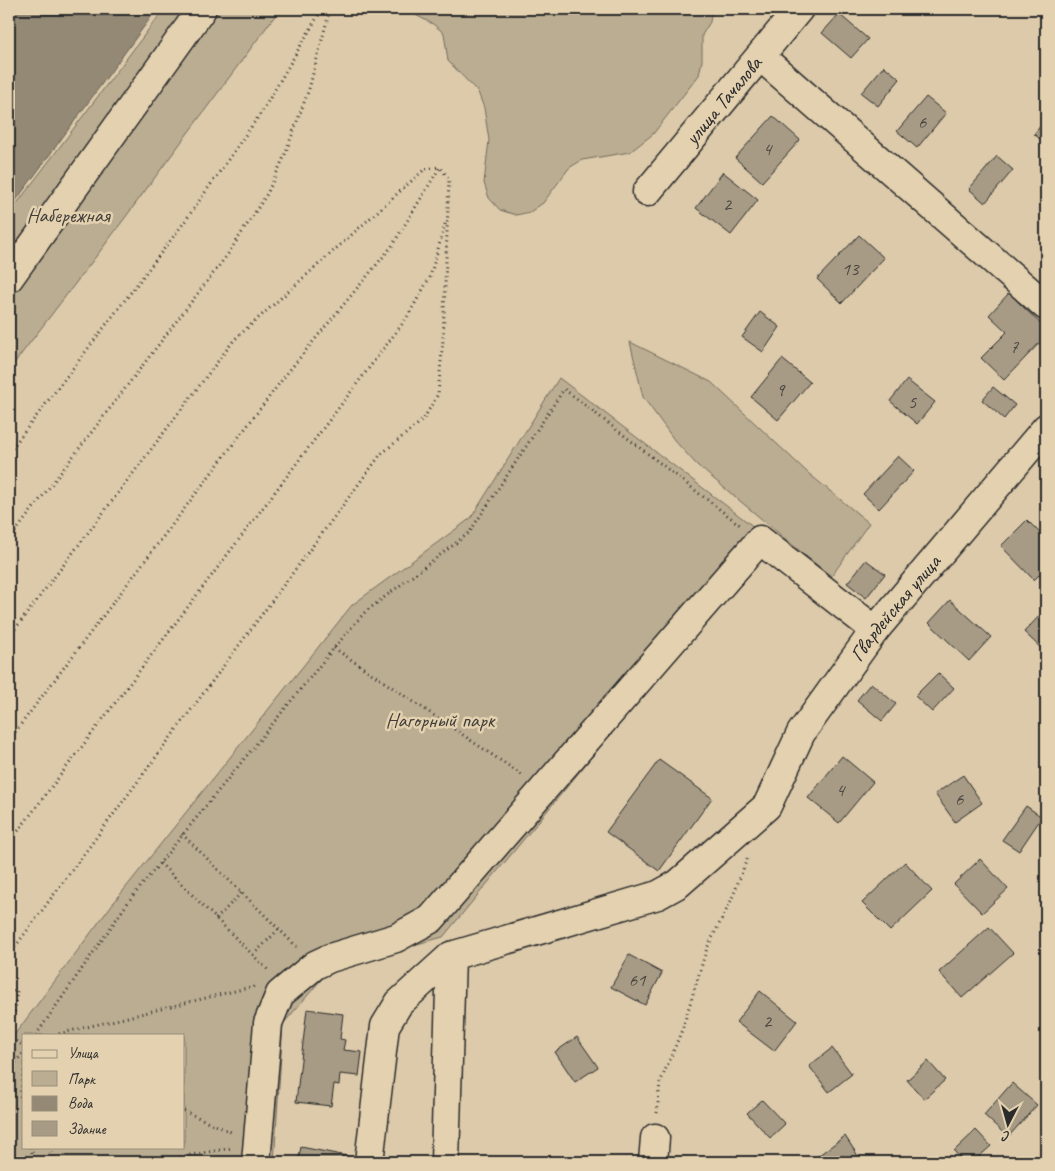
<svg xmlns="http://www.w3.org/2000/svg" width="1055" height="1171" font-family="Caveat,sans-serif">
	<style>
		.green { fill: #bbad92; stroke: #736c5e; fill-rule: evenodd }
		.water { fill: #938975; stroke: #696357 }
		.building { fill: #a79b85; stroke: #2b2b2b }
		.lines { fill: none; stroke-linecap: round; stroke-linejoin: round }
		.minor-casing { stroke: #2b2b2b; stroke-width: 31 }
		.path { stroke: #2b2b2b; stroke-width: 3; stroke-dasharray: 1 4; stroke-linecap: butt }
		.minor { stroke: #e3d1af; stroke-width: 28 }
		.labels { text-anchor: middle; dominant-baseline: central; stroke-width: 5; stroke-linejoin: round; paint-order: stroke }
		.number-label { font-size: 19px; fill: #4a4742 }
		.street-label { font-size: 21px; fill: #2b2b2b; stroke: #e3d1af }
		.park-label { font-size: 21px; fill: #413e3a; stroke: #e3d1af }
	</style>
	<rect width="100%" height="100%" fill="#dccaaa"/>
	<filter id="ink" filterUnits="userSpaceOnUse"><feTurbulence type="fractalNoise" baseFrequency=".02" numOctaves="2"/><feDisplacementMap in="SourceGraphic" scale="10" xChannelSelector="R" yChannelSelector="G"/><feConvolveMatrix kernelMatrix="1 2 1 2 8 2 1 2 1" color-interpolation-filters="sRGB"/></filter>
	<g filter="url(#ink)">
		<!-- green -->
		<path class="green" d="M 164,9 L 280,9 L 107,242 L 9,370 L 9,214 Z
			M 404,9 L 712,9 L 710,22 L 702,35 L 702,61 L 699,75 L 653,134 L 630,152 L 582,160 L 569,168 L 543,203 L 530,212 L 516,215 L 500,210 L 489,198 L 484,183 L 489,140 L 484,108 L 478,92 L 448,61 L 444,33 L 433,24 Z
			M 630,342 L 711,382 L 808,473 L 869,523 L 831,577 L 697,465 L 675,441 L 643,397 Z
			M 559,378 L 771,540 L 443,937 L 332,967 L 283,1024 L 274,1162 L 9,1162 L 9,1042 L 111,906 L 352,605 L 471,518 ZM 24,1035 L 184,1035 L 184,1147 L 24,1147 Z"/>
		<!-- water -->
		<path class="water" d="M 9,9 L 157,9 L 9,210 Z"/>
		<!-- building -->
		<path class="building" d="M 839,14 L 868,39 L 851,58 L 822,33 Z
			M 884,66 L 900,79 L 878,106 L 861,93 Z
			M 926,97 L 946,113 L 917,148 L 897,131 Z
			M 773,116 L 800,140 L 762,182 L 735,158 Z
			M 1046,119 L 1046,144 L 1034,134 Z
			M 997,156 L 1013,170 L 985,203 L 969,189 Z
			M 723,172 L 758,200 L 731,235 L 696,208 Z
			M 859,235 L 884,258 L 842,303 L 817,279 Z
			M 1009,293 L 1046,329 L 1046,336 L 1004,380 L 981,358 L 1007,332 L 989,315 Z
			M 760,312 L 780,327 L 763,352 L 742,337 Z
			M 782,359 L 810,382 L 778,420 L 751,397 Z
			M 907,380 L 935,402 L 917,424 L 890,401 Z
			M 993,387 L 1015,405 L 1004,419 L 982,400 Z
			M 898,456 L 914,471 L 879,509 L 863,494 Z
			M 1027,520 L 1046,539 L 1046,568 L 1034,580 L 1001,546 Z
			M 866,560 L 885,574 L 866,598 L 847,583 Z
			M 950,600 L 991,637 L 969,661 L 929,623 Z
			M 1045,610 L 1046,611 L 1046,653 L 1024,632 Z
			M 938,673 L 954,688 L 932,712 L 915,696 Z
			M 871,683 L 896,704 L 882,721 L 857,700 Z
			M 842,756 L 873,782 L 839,823 L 808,798 Z
			M 659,760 L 712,798 L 659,871 L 606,832 Z
			M 963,775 L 982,803 L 955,822 L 935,794 Z
			M 1026,806 L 1042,817 L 1019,851 L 1002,840 Z
			M 980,859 L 1008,889 L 982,913 L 954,884 Z
			M 905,862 L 932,891 L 890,931 L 862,903 Z
			M 989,927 L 1013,953 L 962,998 L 939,972 Z
			M 629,955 L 662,973 L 645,1005 L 611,987 Z
			M 760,991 L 797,1021 L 774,1051 L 736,1022 Z
			M 307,1009 L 343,1014 L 340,1039 L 345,1040 L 343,1050 L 362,1052 L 359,1076 L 340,1074 L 339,1085 L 334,1084 L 331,1106 L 296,1102 Z
			M 577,1037 L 598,1067 L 575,1082 L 555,1052 Z
			M 832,1048 L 852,1074 L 829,1092 L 809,1066 Z
			M 928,1061 L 945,1080 L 924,1099 L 907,1080 Z
			M 1012,1083 L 1037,1105 L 1008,1137 L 984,1115 Z
			M 762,1100 L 785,1124 L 770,1138 L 747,1113 Z
			M 976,1130 L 991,1146 L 973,1162 L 964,1162 L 954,1151 Z
			M 845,1136 L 862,1162 L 818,1162 L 815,1158 Z
			M 301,1147 L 357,1158 L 356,1162 L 298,1162 Z"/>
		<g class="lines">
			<!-- minor casing -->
			<g class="minor-casing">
				<g id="minor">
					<path d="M 761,57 L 1046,306"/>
					<path id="s1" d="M 647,192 L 799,9"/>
					<path d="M 9,278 L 202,9"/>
					<path d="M 256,1162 L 268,1023 L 280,994 L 315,965 L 330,958 L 396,938 L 431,919 L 760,540 L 875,630"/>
					<path d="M 369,1162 L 385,1026 L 399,1003 L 451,956"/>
					<path id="s2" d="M 445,1162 L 451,956 L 658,895 L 678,884 L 767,806 L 801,733 L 875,630 L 1046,428"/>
					<path d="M 653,1162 L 655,1138"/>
				</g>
			</g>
			<!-- path -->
			<path class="path" d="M 9,452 L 183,224 L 263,110 L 322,9
				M 9,540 L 228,254 L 267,194 L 284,157 L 309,89 L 330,9
				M 9,637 L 234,340 L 425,169 L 439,167
				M 334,648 L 522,775
				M 9,740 L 288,372 L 392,246 L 440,167
				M 182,834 L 297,947
				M 9,843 L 406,319 L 430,277 L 446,221
				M 160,863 L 268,970
				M 216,919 L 242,892
				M 9,955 L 381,454 L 423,420 L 438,394 L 443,340 L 449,179 L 440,167
				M 253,955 L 279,929
				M 9,994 L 17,990 L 13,1026 L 9,1037 L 24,1046
				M 36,1035 L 129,901 L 334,648 L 365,612 L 469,533 L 564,389 L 740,525
				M 54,1035 L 255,986
				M 9,1070 L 24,1052
				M 24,1071 L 20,1095 L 24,1112
				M 184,1111 L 233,1133
				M 657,1113 L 660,1083 L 682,1030 L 707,948 L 731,901 L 747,859
				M 31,1147 L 34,1162
				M 50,1147 L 53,1162
				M 44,1162 L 53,1160
				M 150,1162 L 232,1148"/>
			<!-- minor -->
			<use href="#minor" class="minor"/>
		</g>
	</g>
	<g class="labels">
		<!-- number labels -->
		<g class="number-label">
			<text x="922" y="122">6</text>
			<text x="767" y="149">4</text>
			<text x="727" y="204">2</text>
			<text x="850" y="269">13</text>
			<text x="1014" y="347">7</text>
			<text x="780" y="390">9</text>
			<text x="912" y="402">5</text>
			<text x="840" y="790">4</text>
			<text x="959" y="799">6</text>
			<text x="637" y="980">61</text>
			<text x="767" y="1021">2</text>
		</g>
		<!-- street labels -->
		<g class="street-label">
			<text stroke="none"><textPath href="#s1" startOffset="119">улица Тачалова</textPath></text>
			<text stroke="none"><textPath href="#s2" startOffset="800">Гвардейская улица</textPath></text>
		</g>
		<!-- park labels -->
		<g class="park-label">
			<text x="68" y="215">Набережная</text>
			<text x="440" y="720">Нагорный парк</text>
		</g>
	</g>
	<!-- margin -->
	<rect width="1055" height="1171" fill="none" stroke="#e3d1af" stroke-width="30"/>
	<rect x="15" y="15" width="1025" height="1141" fill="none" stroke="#2b2b2b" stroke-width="2" filter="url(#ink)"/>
	<!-- legend -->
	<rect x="22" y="1034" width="162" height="115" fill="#e3d1af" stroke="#998f7a"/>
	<rect x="32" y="1050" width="25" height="8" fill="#e3d1af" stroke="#998f7a"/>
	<text x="68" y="1058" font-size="15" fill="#2b2b2b">Улица</text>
	<rect x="32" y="1071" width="25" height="15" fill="#bbad92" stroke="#998f7a"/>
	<text x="68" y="1084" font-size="15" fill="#2b2b2b">Парк</text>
	<rect x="32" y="1096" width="25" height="15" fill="#938975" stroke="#998f7a"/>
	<text x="68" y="1108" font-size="15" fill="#2b2b2b">Вода</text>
	<rect x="32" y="1121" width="25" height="15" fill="#a79b85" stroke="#998f7a"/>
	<text x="68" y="1134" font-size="15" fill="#2b2b2b">Здание</text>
	<!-- north arrow -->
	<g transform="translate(1008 1124) rotate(186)" stroke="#e3d1af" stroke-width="4" paint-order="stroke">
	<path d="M0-4L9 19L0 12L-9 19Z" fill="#2b2b2b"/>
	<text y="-8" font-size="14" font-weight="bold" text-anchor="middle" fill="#2b2b2b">С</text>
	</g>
</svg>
